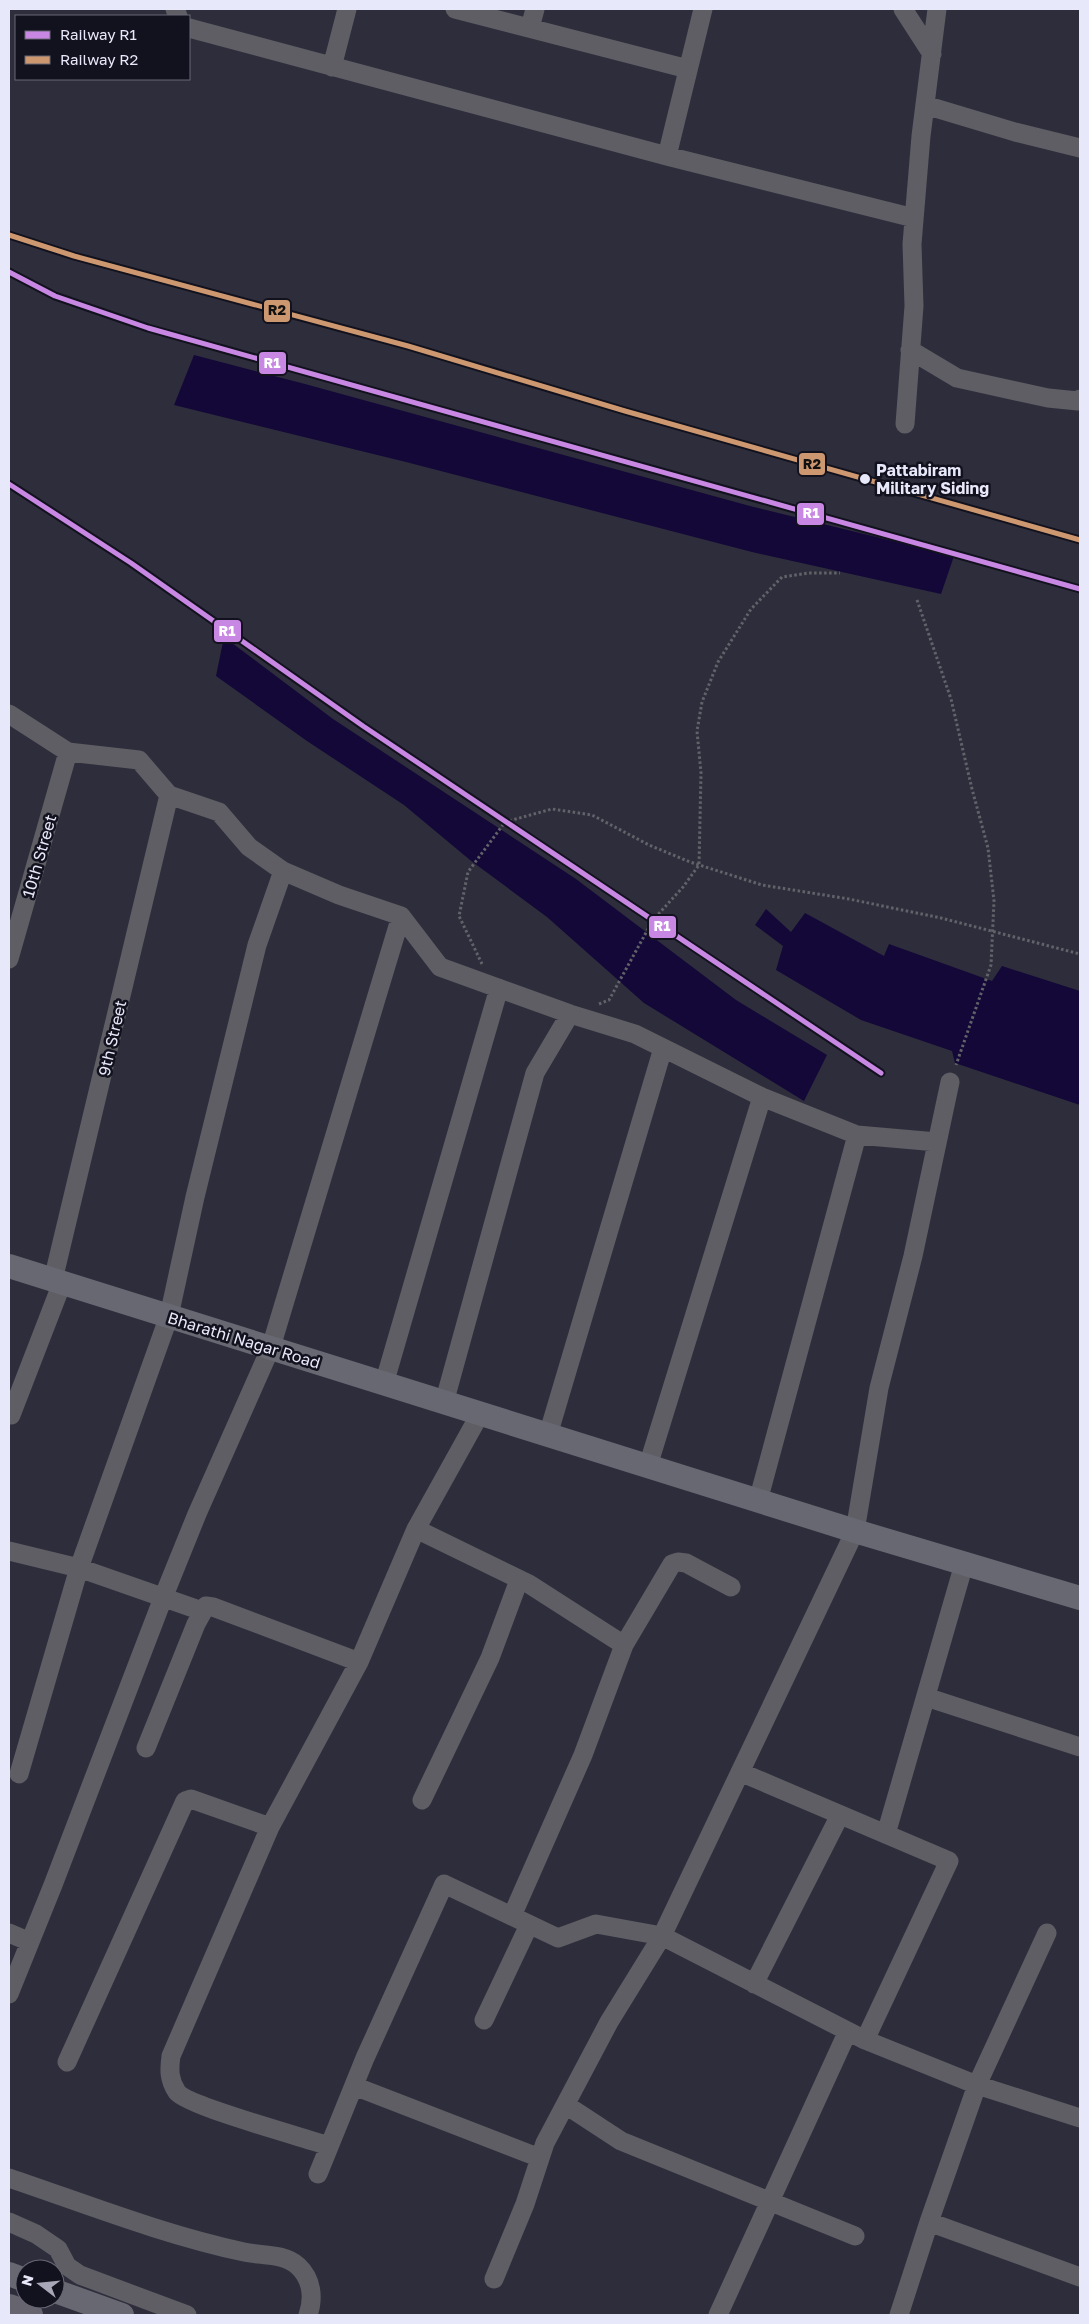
<svg xmlns="http://www.w3.org/2000/svg" width="1089" height="2324" font-family="'Golos Text',sans-serif">
	<style>
		.water { fill: #140838 }
		.lines { fill: none; stroke-linecap: round; stroke-linejoin: round }
		.path { stroke: #626269; stroke-width: 3; stroke-dasharray: 2.5 2.5; stroke-linecap: butt }
		.minor { stroke: #5e5e64; stroke-width: 19 }
		.major { stroke: #686872; stroke-width: 24 }
		.highway { stroke: #65646f; stroke-width: 28 }
		.rail-1-casing { stroke: #12121e; stroke-width: 9 }
		.rail-2-casing { stroke: #12121e; stroke-width: 9 }
		.rail-1 { stroke: #c787e3; stroke-width: 5 }
		.rail-2 { stroke: #cd976f; stroke-width: 5 }
		.stop-dot { fill: #e8e8fb; stroke: #12121e; stroke-width: 2 }
		.labels { text-anchor: middle; dominant-baseline: central; stroke-width: 5; stroke-linejoin: round; paint-order: stroke }
		.stop-label { font-size: 16px; font-weight: bold; fill: #e8e8fb; stroke: #12121e; text-anchor: start }
		.street-label { font-size: 16px; fill: #e8e8fb; stroke: #12121e }
		.line-badge { stroke: #12121e; stroke-width: 2 }
		.badge-label { font-size: 14px; text-anchor: middle; font-weight: bold; fill: #fff }
		.pale-badge-label { font-size: 14px; text-anchor: middle; font-weight: bold; fill: #111 }
	</style>
	<rect width="100%" height="100%" fill="#2e2d3c"/>
	<!-- water -->
	<path class="water" d="M 194,355 L 305,384 L 750,506 L 954,556 L 941,594 L 752,552 L 406,462 L 174,405 Z
		M 224,637 L 333,719 L 576,879 L 736,1000 L 827,1055 L 804,1101 L 644,1003 L 547,917 L 470,860 L 404,805 L 307,741 L 216,676 Z
		M 766,909 L 791,932 L 805,913 L 884,956 L 889,944 L 992,981 L 1002,966 L 1080,991 L 1080,1105 L 955,1063 L 952,1051 L 861,1020 L 776,970 L 783,946 L 755,925 Z"/>
	<g class="lines">
		<!-- path -->
		<path class="path" d="M 917,600 L 951,699 L 972,789 L 988,848 L 994,901 L 991,965 L 956,1065
			M 482,964 L 459,916 L 468,872 L 505,822 L 552,809 L 592,815 L 649,845 L 690,862 L 762,885 L 849,899 L 941,918 L 1080,954
			M 599,1004 L 609,1000 L 653,920 L 683,887 L 699,865 L 701,773 L 697,731 L 702,702 L 718,662 L 751,609 L 782,577 L 809,573 L 840,573"/>
		<!-- minor -->
		<path class="minor" d="M 175,9 L 178,16
			M 455,9 L 688,69
			M 903,9 L 932,54
			M 189,28 L 667,156 L 914,218
			M 530,28 L 535,9
			M 332,67 L 347,9
			M 925,105 L 1015,132 L 1080,148
			M 667,156 L 703,9
			M 910,350 L 957,378 L 1048,398 L 1078,401 L 1080,399
			M 905,424 L 914,306 L 912,244 L 921,136 L 937,9
			M 9,714 L 68,752 L 139,760 L 169,795 L 219,812 L 249,847 L 283,871
			M 9,959 L 68,752
			M 53,1280 L 169,795
			M 384,1384 L 499,988
			M 444,1403 L 535,1073 L 570,1014
			M 9,1415 L 11,1415 L 62,1283
			M 548,1435 L 663,1048
			M 648,1466 L 762,1097
			M 758,1501 L 857,1135
			M 416,1529 L 529,1584 L 624,1645 L 583,1755 L 512,1916
			M 9,1551 L 79,1568 L 202,1611
			M 624,1645 L 672,1564 L 678,1562 L 686,1563 L 731,1587
			M 926,1697 L 1080,1747
			M 146,1748 L 196,1624 L 206,1606 L 213,1607 L 359,1662
			M 740,1772 L 949,1861 L 865,2040
			M 19,1774 L 79,1568 L 169,1316 L 195,1197 L 257,945 L 283,871 L 339,895 L 401,916 L 440,967 L 570,1014 L 635,1034 L 762,1097 L 857,1135 L 937,1142
			M 422,1800 L 490,1658 L 519,1580
			M 886,1834 L 964,1564
			M 9,1933 L 30,1942
			M 1047,1933 L 977,2085 L 929,2222 L 1080,2277
			M 754,1984 L 840,1815
			M 9,1994 L 53,1885 L 163,1598 L 197,1514 L 271,1347 L 401,916
			M 484,2020 L 529,1925
			M 67,2062 L 185,1801 L 191,1799 L 270,1827
			M 354,2086 L 540,2158
			M 566,2105 L 621,2141 L 855,2236
			M 329,2146 C 306,2138 187,2106 177,2092 C 169,2080 169,2070 171,2056 L 270,1827 L 359,1662 L 416,1529 L 480,1414
			M 318,2174 L 365,2058 L 444,1884 L 558,1938 L 596,1924 L 662,1936 L 865,2040 L 977,2085 L 1080,2118
			M 9,2178 C 86,2204 164,2235 244,2252 C 261,2256 284,2253 298,2266 C 312,2279 314,2298 308,2315
			M 9,2222 L 36,2234 L 58,2249 L 67,2266 L 80,2275 L 187,2315
			M 494,2279 L 525,2204 L 545,2143 L 609,2022 L 662,1936 L 855,1531 L 879,1388 L 913,1256 L 950,1082
			M 718,2315 L 847,2033
			M 899,2315 L 929,2222"/>
		<!-- major -->
		<path class="major" d="M 9,1266 L 855,1531 L 1080,1598
			M 9,2274 L 25,2280
			M 55,2291 L 122,2315"/>
		<!-- highway -->
		<path class="highway" d="M 9,2308 L 29,2315"/>
		<!-- rail-1 casing -->
		<g class="rail-1-casing">
			<path id="rail-1" d="M 9,272 L 55,296 L 148,328 L 1080,589
				M 9,484 L 131,563 L 363,726 L 881,1073"/>
		</g>
		<!-- rail-2 casing -->
		<g class="rail-2-casing">
			<path id="rail-2" d="M 9,235 L 74,256 L 408,346 L 625,411 L 1080,540"/>
		</g>
		<!-- rail-1 -->
		<use href="#rail-1" class="rail-1"/>
		<!-- rail-2 -->
		<use href="#rail-2" class="rail-2"/>
	</g>
	<!-- markers -->
	<circle class="stop-dot" cx="865" cy="479" r="6"/>
	<g class="labels">
		<!-- stop labels -->
		<g class="stop-label">
			<text x="876" y="470">Pattabiram<tspan x="876" dy="18">Military Siding</tspan></text>
		</g>
		<!-- street labels -->
		<g class="street-label">
			<text transform="translate(39 856) rotate(-74)">10th Street</text>
			<text transform="translate(112 1038) rotate(-77)">9th Street</text>
			<text transform="translate(244 1340) rotate(17)">Bharathi Nagar Road</text>
		</g>
	</g>
	<g class="line-badge">
		<rect x="263" y="299" width="28" height="24" rx="5" fill="#cd976f"/>
		<rect x="258" y="351" width="29" height="24" rx="5" fill="#c787e3"/>
		<rect x="798" y="452" width="28" height="24" rx="5" fill="#cd976f"/>
		<rect x="796" y="502" width="29" height="24" rx="5" fill="#c787e3"/>
		<rect x="213" y="619" width="29" height="24" rx="5" fill="#c787e3"/>
		<rect x="648" y="915" width="29" height="24" rx="5" fill="#c787e3"/>
	</g>
	<g class="badge-label">
		<text x="272" y="368">R1</text>
		<text x="811" y="518">R1</text>
		<text x="227" y="636">R1</text>
		<text x="662" y="931">R1</text>
	</g>
	<g class="pale-badge-label">
		<text x="277" y="315">R2</text>
		<text x="812" y="469">R2</text>
	</g>
	<!-- border -->
	<rect width="1089" height="2324" fill="none" stroke="#e8e8fb" stroke-width="20"/>
	<!-- legend -->
	<rect x="15" y="15" width="175" height="65" fill="#12121e" stroke="#686876"/>
	<rect x="25" y="31" width="25" height="8" fill="#c787e3" stroke="#686876"/>
	<text x="60" y="40" font-size="15" fill="#e8e8fb">Railway R1</text>
	<rect x="25" y="56" width="25" height="8" fill="#cd976f" stroke="#686876"/>
	<text x="60" y="65" font-size="15" fill="#e8e8fb">Railway R2</text>
	<!-- north arrow -->
	<g transform="translate(40 2284) rotate(286)"><circle r="24" fill="#12121e" stroke="#686876"/>
	<path d="M0-4L9 19L0 12L-9 19Z" fill="#a7a7b8"/>
	<text y="-8" font-size="14" font-weight="bold" text-anchor="middle" fill="#e8e8fb">N</text>
	</g>
</svg>
